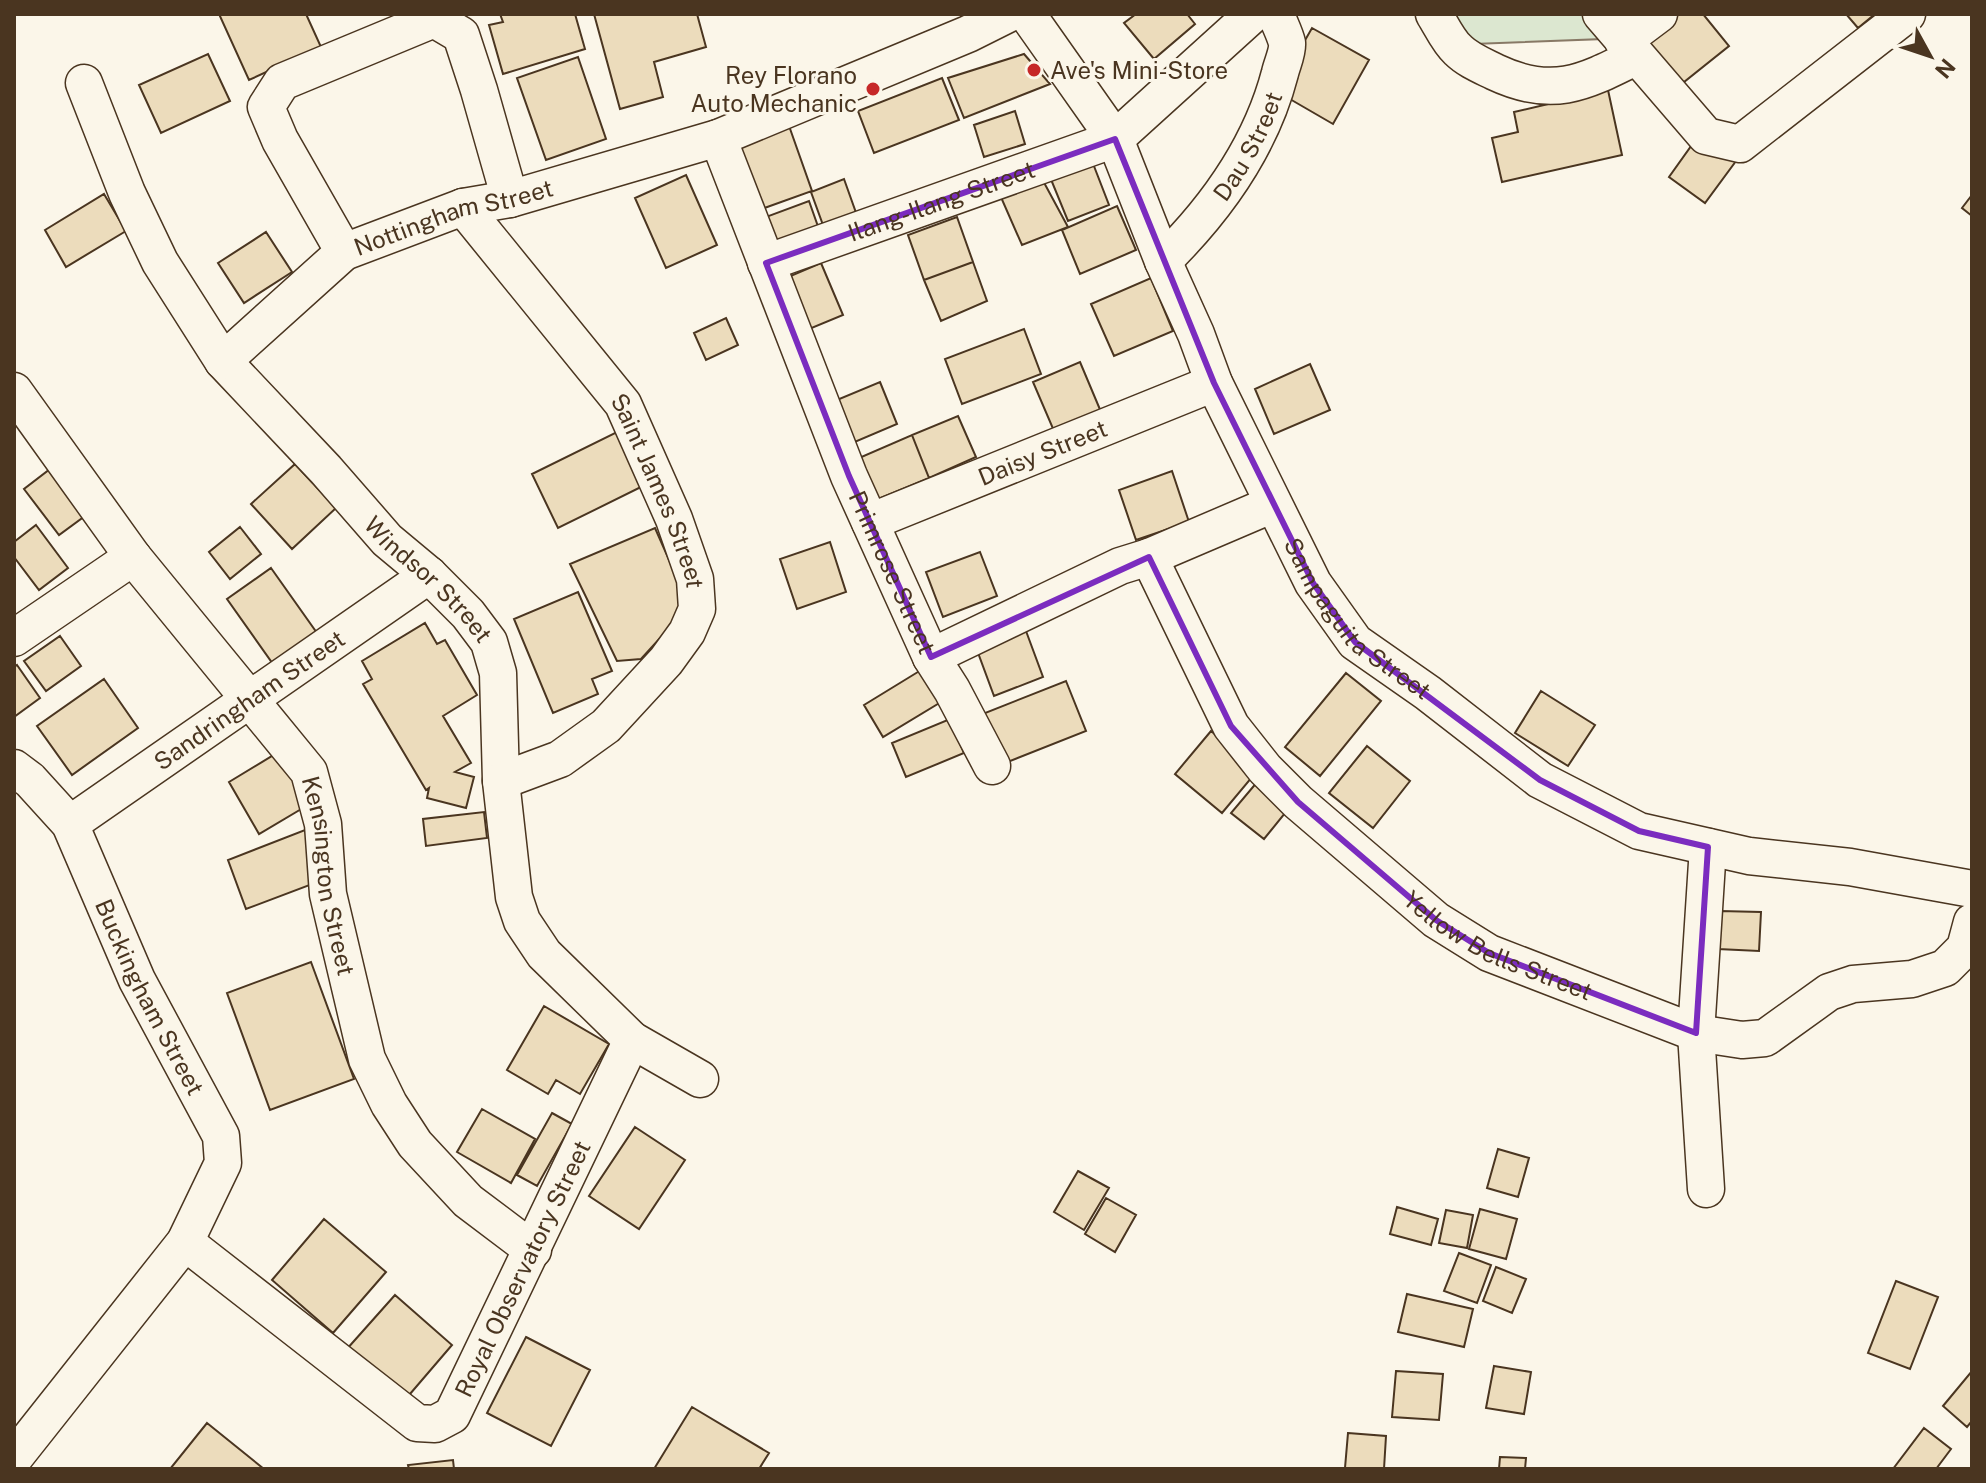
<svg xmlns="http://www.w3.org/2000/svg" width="1986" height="1483" font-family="'Public Sans',sans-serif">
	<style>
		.green { fill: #dce7d0; stroke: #887966; stroke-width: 2 }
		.building { fill: #ecdcbc; stroke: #4a3520; stroke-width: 2 }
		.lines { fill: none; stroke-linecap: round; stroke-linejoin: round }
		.minor-casing { stroke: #4a3520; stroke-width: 39 }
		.minor { stroke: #fbf6e9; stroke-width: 36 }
		.marked { fill: none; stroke: #7b2cbf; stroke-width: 6; stroke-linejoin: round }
		.poi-dot { fill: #c62828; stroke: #fbf6e9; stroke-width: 3 }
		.labels { text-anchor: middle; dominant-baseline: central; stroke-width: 6; stroke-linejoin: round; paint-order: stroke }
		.poi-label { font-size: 24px; fill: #4a3520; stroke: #fbf6e9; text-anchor: start }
		.street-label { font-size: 24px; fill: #4a3520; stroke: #fbf6e9 }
	</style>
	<rect width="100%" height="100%" fill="#fbf6e9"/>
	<!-- green -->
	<path class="green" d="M 1452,14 L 1584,14 L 1603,39 L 1473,44 Z"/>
	<!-- building -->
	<path class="building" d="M 219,14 L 306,14 L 321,47 L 249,80 Z
		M 500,14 L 575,14 L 585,49 L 503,74 L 489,25 L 503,22 Z
		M 594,14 L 697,14 L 706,47 L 654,62 L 663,97 L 620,109 Z
		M 1136,14 L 1187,14 L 1195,24 L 1154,59 L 1124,23 Z
		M 1676,14 L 1703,14 L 1729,46 L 1679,86 L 1643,41 Z
		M 1846,14 L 1875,14 L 1858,28 Z
		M 1312,28 L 1369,60 L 1333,124 L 1276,91 Z
		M 208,54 L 230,101 L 161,133 L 139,85 Z
		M 1024,54 L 1050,84 L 964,118 L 948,78 Z
		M 578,57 L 606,139 L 546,160 L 517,78 Z
		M 942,78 L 959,120 L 874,153 L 858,111 Z
		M 1608,90 L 1622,155 L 1502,182 L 1492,138 L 1518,132 L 1514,112 Z
		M 1015,111 L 1025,144 L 984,157 L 974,125 Z
		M 788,123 L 812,191 L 756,211 L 732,144 Z
		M 1699,135 L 1736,161 L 1705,203 L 1669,177 Z
		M 1092,161 L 1109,205 L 1068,221 L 1050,177 Z
		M 686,175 L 717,245 L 666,268 L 635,198 Z
		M 1041,177 L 1068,227 L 1022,245 L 1000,195 Z
		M 844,179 L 860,224 L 827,236 L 811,192 Z
		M 104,194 L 126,231 L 66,267 L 45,230 Z
		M 1972,195 L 1972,216 L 1962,208 Z
		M 809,201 L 821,235 L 770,254 L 758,220 Z
		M 1117,206 L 1136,250 L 1080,274 L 1062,230 Z
		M 957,217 L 973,262 L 924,280 L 908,235 Z
		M 266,232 L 292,272 L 244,303 L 218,263 Z
		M 973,262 L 987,301 L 941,321 L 924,280 Z
		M 821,263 L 843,315 L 802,332 L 781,280 Z
		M 1151,278 L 1173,331 L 1114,356 L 1091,304 Z
		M 726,318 L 738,345 L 706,360 L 694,333 Z
		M 1024,329 L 1041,374 L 962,404 L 945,359 Z
		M 1080,362 L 1104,419 L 1057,438 L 1033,382 Z
		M 1310,364 L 1330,410 L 1274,434 L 1255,389 Z
		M 880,382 L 897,424 L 850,444 L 832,402 Z
		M 958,416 L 976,457 L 929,478 L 912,435 Z
		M 617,432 L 643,486 L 558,528 L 532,474 Z
		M 912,435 L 929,478 L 876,500 L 859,458 Z
		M 295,464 L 336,508 L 292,549 L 251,504 Z
		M 54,466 L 89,513 L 59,535 L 24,489 Z
		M 1172,471 L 1189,522 L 1136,540 L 1119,490 Z
		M 36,525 L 68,568 L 39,590 L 14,557 L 14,542 Z
		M 240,527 L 261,554 L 230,579 L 209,552 Z
		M 655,528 L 685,596 L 683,613 L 641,659 L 617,661 L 570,564 Z
		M 830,542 L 846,592 L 797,609 L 780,559 Z
		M 980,552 L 997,596 L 943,617 L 926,572 Z
		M 271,568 L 317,633 L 273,664 L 227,599 Z
		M 578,592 L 612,671 L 592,679 L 598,694 L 553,713 L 514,619 Z
		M 425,623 L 437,644 L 445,640 L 477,695 L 443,716 L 471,763 L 455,772 L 474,777 L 466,808 L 427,798 L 429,788 L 426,790 L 363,684 L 372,679 L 362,661 Z
		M 1026,631 L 1043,677 L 994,696 L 977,650 Z
		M 60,636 L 81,666 L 46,691 L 24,661 Z
		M 17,665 L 40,698 L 14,717 L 14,667 Z
		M 926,667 L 946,699 L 883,737 L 864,705 Z
		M 1346,673 L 1381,701 L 1320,776 L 1285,747 Z
		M 104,679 L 138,728 L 72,775 L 37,726 Z
		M 1066,681 L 1086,731 L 1000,765 L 980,715 Z
		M 1541,691 L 1595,725 L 1568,766 L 1515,733 Z
		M 950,719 L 964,753 L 906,777 L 892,743 Z
		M 1211,731 L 1258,770 L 1222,813 L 1175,774 Z
		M 1367,746 L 1410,781 L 1373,828 L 1329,793 Z
		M 277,753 L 308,805 L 259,834 L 229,782 Z
		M 1258,781 L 1290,807 L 1264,839 L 1231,813 Z
		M 484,812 L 487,838 L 426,846 L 423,819 Z
		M 305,830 L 323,880 L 246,909 L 228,860 Z
		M 1720,911 L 1761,912 L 1759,951 L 1718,949 Z
		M 311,962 L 354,1079 L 270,1110 L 227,993 Z
		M 544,1006 L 609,1044 L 580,1094 L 556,1080 L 548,1094 L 507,1070 Z
		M 482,1109 L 535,1139 L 511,1183 L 457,1152 Z
		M 552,1113 L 572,1124 L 537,1186 L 517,1175 Z
		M 635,1127 L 685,1160 L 639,1229 L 589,1196 Z
		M 1498,1149 L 1529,1158 L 1518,1197 L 1487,1188 Z
		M 1078,1171 L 1109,1188 L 1084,1230 L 1054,1212 Z
		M 1106,1198 L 1136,1215 L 1115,1252 L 1085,1234 Z
		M 1397,1207 L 1438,1219 L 1431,1245 L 1390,1234 Z
		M 1480,1209 L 1517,1219 L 1506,1259 L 1469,1249 Z
		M 1446,1210 L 1473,1215 L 1467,1248 L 1439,1243 Z
		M 324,1219 L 386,1272 L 333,1333 L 272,1280 Z
		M 1459,1253 L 1491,1265 L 1477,1303 L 1444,1291 Z
		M 1496,1267 L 1526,1279 L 1512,1313 L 1483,1301 Z
		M 1896,1281 L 1938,1297 L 1910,1369 L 1868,1353 Z
		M 1407,1294 L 1473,1309 L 1464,1347 L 1398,1332 Z
		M 395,1295 L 452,1345 L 404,1401 L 346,1350 Z
		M 526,1337 L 590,1370 L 551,1446 L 487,1413 Z
		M 1494,1366 L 1531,1372 L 1524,1414 L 1486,1408 Z
		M 1396,1371 L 1443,1374 L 1439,1420 L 1392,1417 Z
		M 1972,1371 L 1972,1421 L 1967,1427 L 1943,1406 Z
		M 692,1407 L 769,1453 L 759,1469 L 654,1469 Z
		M 207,1423 L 264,1469 L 170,1469 Z
		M 1924,1428 L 1951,1449 L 1936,1469 L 1893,1469 Z
		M 1348,1433 L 1386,1436 L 1384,1469 L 1345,1468 Z
		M 1500,1457 L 1526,1458 L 1525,1469 L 1499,1469 Z
		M 453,1460 L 454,1469 L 409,1469 L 408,1465 Z"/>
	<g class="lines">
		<!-- minor casing -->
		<g class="minor-casing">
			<g id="minor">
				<path id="s1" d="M 1027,14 L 1115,139 L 1163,261 L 1196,334 L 1214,383 L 1313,583 L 1355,642 L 1428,693 L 1540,780 L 1639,831 L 1749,856 L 1850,867 L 1972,889"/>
				<path d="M 1434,14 C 1441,25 1448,41 1458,50 C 1468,60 1483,66 1495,72 C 1552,99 1583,83 1635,57"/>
				<path d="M 1601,14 L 1706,136 L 1740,144 L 1907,14"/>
				<path d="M 1623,41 L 1659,14"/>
				<path id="s2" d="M 84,83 L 127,193 L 160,262 L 223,361 L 326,470 L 387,540 L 429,575 L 468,614 L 489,642 L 498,673 L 501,781 L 514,897 L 522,921 L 544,954 L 632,1040 L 700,1079"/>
				<path id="s3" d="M 718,138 L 849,476 L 931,657 L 952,690 L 992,766"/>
				<path id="s4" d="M 463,207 L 623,404 L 674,519 L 695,579 L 697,609 L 687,632 L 666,661 L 606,726 L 560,759 L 501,781"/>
				<path d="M 344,252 L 280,140 L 266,107 L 282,82 L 434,19 L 461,35 L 479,90 L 510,199"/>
				<path id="s5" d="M 1163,261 C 1216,209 1261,146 1280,73 C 1282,64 1288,52 1287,43 C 1285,34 1279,23 1276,14"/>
				<path id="s6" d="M 766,263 L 1115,139 L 1253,14"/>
				<path id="s7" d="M 223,361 L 344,252 L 463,207 L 510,199 L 718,138 L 968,34 L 1008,14"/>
				<path id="s8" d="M 14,391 L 133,557 L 309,772 L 323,824 L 328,894 L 367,1059 L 389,1104 L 415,1144 L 468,1201 L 533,1250"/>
				<path id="s9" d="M 870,522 L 1214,383"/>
				<path id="s10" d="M 1149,557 L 1231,726 L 1265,769 L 1298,802 L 1436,920 L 1489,953 L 1696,1033 L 1742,1040 L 1765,1038 L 1829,992 L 1853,984 L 1912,979 L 1945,968 L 1965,948 L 1972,922"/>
				<path d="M 14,638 L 133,557"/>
				<path d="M 931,657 L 1120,566 L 1149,557 L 1273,504"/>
				<path id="s11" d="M 14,768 L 30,780 L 70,824 L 137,980 L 221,1136 L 223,1163 L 185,1242 L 14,1458"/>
				<path id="s12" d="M 70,824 L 429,575"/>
				<path d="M 1706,1189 L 1696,1033 L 1708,847"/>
				<path id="s13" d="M 185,1242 L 417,1423 L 435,1424 L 452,1415 L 632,1040"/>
			</g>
		</g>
		<!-- minor -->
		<use href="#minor" class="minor"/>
	</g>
	<!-- marked area -->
	<path class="marked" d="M 1115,139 L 1214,383 L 1313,583 L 1355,642 L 1540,780 L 1639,831 L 1708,847 L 1696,1033 L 1489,953 L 1436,920 L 1298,802 L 1231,726 L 1149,557 L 931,657 L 849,476 L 766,263 Z"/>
	<!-- markers -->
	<g class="poi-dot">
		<circle cx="1034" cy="70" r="8"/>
		<circle cx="873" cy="89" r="8"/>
	</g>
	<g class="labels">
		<!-- poi labels -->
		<g class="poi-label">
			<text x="1050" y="70">Ave's Mini-Store</text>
			<text x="857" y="75" text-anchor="end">Rey Florano<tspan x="857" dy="28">Auto Mechanic</tspan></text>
		</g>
		<!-- street labels -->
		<g class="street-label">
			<text stroke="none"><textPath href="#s5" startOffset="144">Dau Street</textPath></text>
			<text stroke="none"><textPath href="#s6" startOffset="186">Ilang-Ilang Street</textPath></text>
			<text stroke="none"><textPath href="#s7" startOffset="278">Nottingham Street</textPath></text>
			<text stroke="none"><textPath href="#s9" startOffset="186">Daisy Street</textPath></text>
			<text stroke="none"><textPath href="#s4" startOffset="348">Saint James Street</textPath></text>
			<text stroke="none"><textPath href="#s3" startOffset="468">Primrose Street</textPath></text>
			<text stroke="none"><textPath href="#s2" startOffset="612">Windsor Street</textPath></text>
			<text stroke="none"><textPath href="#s1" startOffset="696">Sampaguita Street</textPath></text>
			<text stroke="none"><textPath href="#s12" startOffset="218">Sandringham Street</textPath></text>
			<text stroke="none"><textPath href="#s8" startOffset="588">Kensington Street</textPath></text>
			<text stroke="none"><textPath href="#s10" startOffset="538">Yellow Bells Street</textPath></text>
			<text stroke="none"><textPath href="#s11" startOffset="270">Buckingham Street</textPath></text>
			<text stroke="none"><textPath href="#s13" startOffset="494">Royal Observatory Street</textPath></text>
		</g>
	</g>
	<!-- border -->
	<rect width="1986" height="1483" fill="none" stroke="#4a3520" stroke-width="32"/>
	<!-- north arrow -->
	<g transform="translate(1930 56) rotate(130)" stroke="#fbf6e9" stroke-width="6" paint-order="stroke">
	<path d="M0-6L14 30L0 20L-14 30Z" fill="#4a3520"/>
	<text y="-12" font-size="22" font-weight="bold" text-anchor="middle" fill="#4a3520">N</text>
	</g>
</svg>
